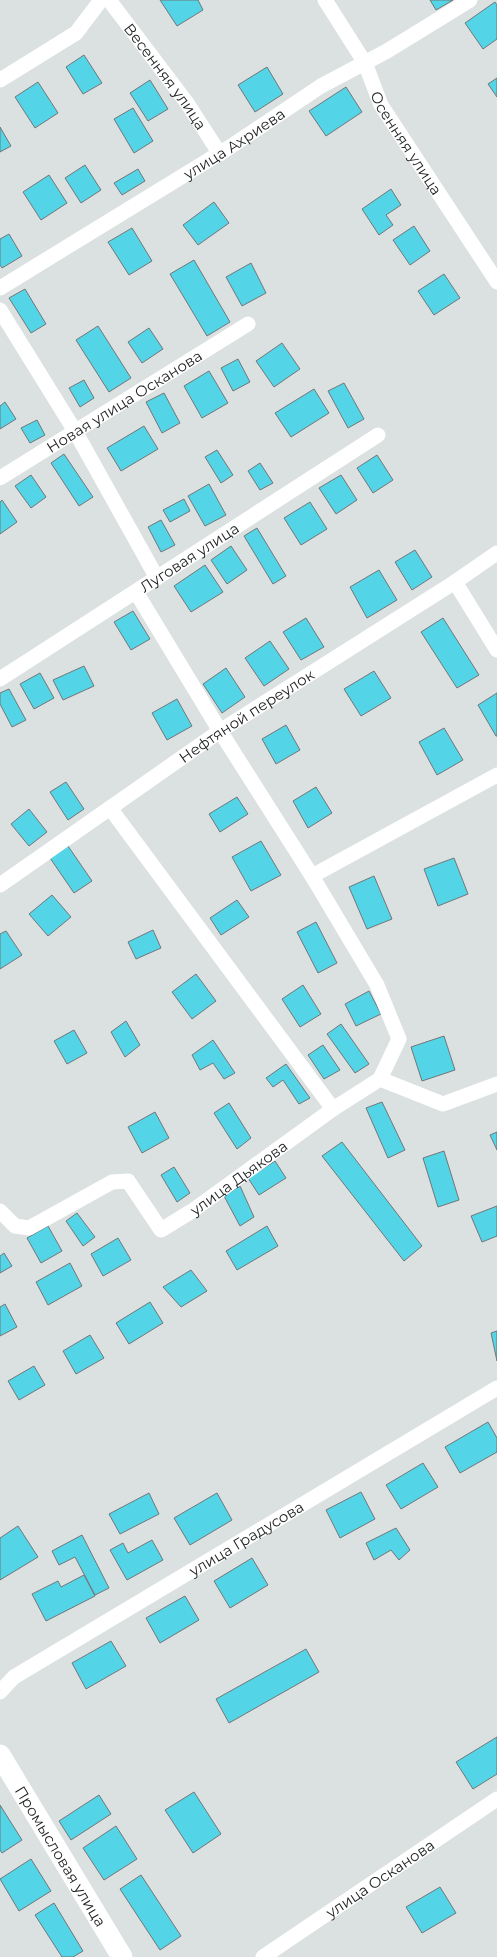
<svg xmlns="http://www.w3.org/2000/svg" width="497" height="1957" font-family="Montserrat,sans-serif">
	<style>
		.building { fill: #53d5e7; stroke: #717778 }
		.lines { fill: none; stroke-linecap: round; stroke-linejoin: round }
		.street { stroke: #fff; stroke-width: 15 }
		.secondary { stroke: #fff; stroke-width: 21 }
		.labels { text-anchor: middle; dominant-baseline: central; stroke-width: 4; stroke-linejoin: round; paint-order: stroke }
		.street-label { font-size: 15px; fill: #242626; stroke: #fff }
	</style>
	<rect width="100%" height="100%" fill="#dbe1e1"/>
	<!-- building -->
	<path class="building" d="M 160,0 L 198,0 L 203,10 L 177,26 Z
		M 430,0 L 453,0 L 436,10 Z
		M 495,2 L 497,5 L 497,39 L 483,49 L 465,23 Z
		M 84,55 L 102,83 L 83,94 L 66,67 Z
		M 267,67 L 283,94 L 255,112 L 238,85 Z
		M 497,78 L 497,97 L 488,84 Z
		M 150,80 L 168,109 L 148,121 L 130,93 Z
		M 38,82 L 58,113 L 35,128 L 15,97 Z
		M 346,87 L 362,112 L 326,136 L 309,111 Z
		M 133,108 L 153,141 L 134,153 L 114,119 Z
		M 0,127 L 11,146 L 0,152 Z
		M 85,165 L 101,190 L 81,203 L 65,178 Z
		M 138,169 L 145,181 L 122,195 L 114,183 Z
		M 49,175 L 67,203 L 41,220 L 23,192 Z
		M 391,189 L 401,205 L 386,215 L 393,225 L 379,235 L 362,209 Z
		M 214,202 L 229,223 L 198,245 L 183,225 Z
		M 414,226 L 430,251 L 410,265 L 393,240 Z
		M 132,228 L 152,261 L 129,275 L 108,242 Z
		M 9,234 L 22,256 L 2,268 L 0,265 L 0,239 Z
		M 194,260 L 230,322 L 207,336 L 170,274 Z
		M 251,263 L 266,293 L 242,306 L 226,277 Z
		M 444,274 L 460,298 L 434,315 L 418,291 Z
		M 25,289 L 46,324 L 31,333 L 9,298 Z
		M 98,326 L 131,378 L 109,392 L 76,340 Z
		M 149,328 L 163,349 L 142,363 L 128,342 Z
		M 282,343 L 300,369 L 274,387 L 256,361 Z
		M 238,359 L 250,382 L 233,391 L 221,368 Z
		M 209,371 L 228,403 L 202,418 L 184,386 Z
		M 84,380 L 94,398 L 80,407 L 69,388 Z
		M 344,383 L 364,419 L 348,428 L 328,391 Z
		M 314,389 L 329,413 L 291,437 L 275,413 Z
		M 164,393 L 180,423 L 162,433 L 146,402 Z
		M 5,402 L 16,419 L 0,429 L 0,406 Z
		M 37,420 L 45,435 L 30,443 L 21,428 Z
		M 144,426 L 158,449 L 121,471 L 107,448 Z
		M 217,450 L 233,475 L 221,483 L 205,457 Z
		M 64,454 L 93,497 L 79,506 L 51,463 Z
		M 377,455 L 393,480 L 373,493 L 357,468 Z
		M 260,463 L 273,483 L 260,490 L 248,471 Z
		M 31,475 L 46,497 L 31,508 L 15,486 Z
		M 341,475 L 357,500 L 336,514 L 319,488 Z
		M 209,484 L 226,515 L 205,526 L 188,496 Z
		M 184,499 L 190,511 L 170,522 L 163,510 Z
		M 2,500 L 17,522 L 0,534 L 0,502 Z
		M 310,502 L 327,529 L 301,545 L 284,518 Z
		M 161,520 L 175,545 L 161,552 L 148,527 Z
		M 257,528 L 286,576 L 273,584 L 244,536 Z
		M 231,546 L 247,570 L 227,584 L 211,560 Z
		M 415,550 L 432,577 L 412,590 L 395,562 Z
		M 205,565 L 223,592 L 191,612 L 174,586 Z
		M 379,570 L 397,600 L 367,618 L 350,587 Z
		M 133,611 L 150,639 L 131,650 L 114,622 Z
		M 306,618 L 324,647 L 301,660 L 283,632 Z
		M 443,618 L 479,675 L 457,688 L 421,632 Z
		M 270,641 L 289,669 L 264,686 L 245,658 Z
		M 84,666 L 94,686 L 63,700 L 53,680 Z
		M 226,668 L 245,697 L 222,713 L 203,684 Z
		M 374,671 L 391,698 L 361,716 L 344,689 Z
		M 40,673 L 54,698 L 34,709 L 20,684 Z
		M 9,689 L 26,720 L 12,727 L 0,704 L 0,693 Z
		M 497,693 L 497,736 L 496,736 L 478,705 Z
		M 177,699 L 192,726 L 167,740 L 152,713 Z
		M 286,725 L 300,750 L 276,764 L 262,739 Z
		M 444,728 L 463,760 L 437,775 L 419,742 Z
		M 66,782 L 84,809 L 68,820 L 50,792 Z
		M 316,787 L 332,813 L 308,828 L 293,801 Z
		M 237,797 L 248,814 L 220,832 L 209,814 Z
		M 29,809 L 47,832 L 29,846 L 11,824 Z
		M 261,841 L 281,875 L 251,891 L 232,857 Z
		M 68,846 L 92,881 L 74,893 L 50,858 Z
		M 454,858 L 468,894 L 438,906 L 424,869 Z
		M 374,876 L 392,919 L 367,929 L 349,887 Z
		M 52,895 L 71,917 L 48,936 L 29,914 Z
		M 237,900 L 249,917 L 221,935 L 210,918 Z
		M 316,922 L 337,963 L 318,973 L 297,932 Z
		M 153,930 L 161,948 L 136,959 L 128,942 Z
		M 6,931 L 22,955 L 0,969 L 0,934 Z
		M 196,974 L 216,1001 L 192,1019 L 172,992 Z
		M 303,985 L 321,1014 L 300,1027 L 282,999 Z
		M 369,991 L 381,1014 L 356,1026 L 345,1004 Z
		M 126,1021 L 140,1045 L 125,1057 L 111,1032 Z
		M 341,1024 L 369,1064 L 355,1073 L 327,1034 Z
		M 74,1030 L 87,1053 L 67,1064 L 54,1041 Z
		M 444,1036 L 455,1070 L 422,1081 L 411,1047 Z
		M 213,1040 L 235,1073 L 224,1079 L 213,1063 L 200,1070 L 192,1055 Z
		M 323,1045 L 340,1070 L 324,1079 L 308,1055 Z
		M 286,1064 L 310,1098 L 299,1104 L 283,1080 L 273,1087 L 266,1078 Z
		M 382,1102 L 405,1150 L 388,1158 L 366,1108 Z
		M 229,1103 L 251,1138 L 237,1149 L 214,1113 Z
		M 155,1112 L 169,1138 L 142,1153 L 128,1127 Z
		M 497,1132 L 497,1150 L 490,1135 Z
		M 342,1142 L 422,1246 L 404,1261 L 322,1156 Z
		M 444,1151 L 459,1200 L 438,1207 L 423,1158 Z
		M 275,1161 L 286,1178 L 259,1195 L 248,1178 Z
		M 174,1167 L 190,1193 L 177,1202 L 161,1175 Z
		M 240,1186 L 254,1217 L 240,1226 L 224,1196 Z
		M 497,1206 L 497,1236 L 482,1242 L 471,1216 Z
		M 77,1213 L 95,1237 L 83,1246 L 66,1221 Z
		M 48,1226 L 62,1251 L 41,1263 L 27,1238 Z
		M 267,1226 L 278,1246 L 237,1270 L 226,1251 Z
		M 118,1238 L 131,1260 L 103,1276 L 91,1254 Z
		M 4,1253 L 12,1266 L 0,1273 L 0,1256 Z
		M 70,1263 L 82,1286 L 48,1305 L 36,1282 Z
		M 191,1270 L 207,1291 L 181,1307 L 163,1287 Z
		M 150,1302 L 163,1323 L 129,1344 L 116,1323 Z
		M 5,1304 L 17,1327 L 0,1336 L 0,1307 Z
		M 497,1331 L 497,1361 L 491,1333 Z
		M 90,1335 L 104,1358 L 76,1374 L 63,1351 Z
		M 34,1366 L 45,1385 L 19,1400 L 8,1381 Z
		M 488,1422 L 497,1438 L 497,1452 L 460,1473 L 445,1447 Z
		M 423,1463 L 438,1487 L 401,1509 L 386,1485 Z
		M 361,1492 L 375,1519 L 340,1538 L 326,1510 Z
		M 149,1493 L 159,1514 L 120,1534 L 109,1514 Z
		M 217,1493 L 232,1520 L 190,1545 L 174,1518 Z
		M 18,1526 L 38,1557 L 0,1580 L 0,1538 Z
		M 396,1528 L 410,1550 L 399,1560 L 391,1550 L 374,1560 L 366,1543 Z
		M 82,1535 L 109,1588 L 95,1595 L 75,1557 L 59,1565 L 52,1551 Z
		M 152,1540 L 163,1560 L 127,1580 L 110,1550 L 123,1543 L 128,1553 Z
		M 252,1558 L 268,1585 L 230,1608 L 214,1581 Z
		M 84,1575 L 95,1596 L 46,1621 L 32,1594 L 58,1581 L 61,1587 Z
		M 185,1596 L 199,1620 L 160,1643 L 146,1618 Z
		M 111,1641 L 126,1666 L 86,1689 L 72,1663 Z
		M 306,1649 L 319,1672 L 229,1723 L 216,1699 Z
		M 497,1737 L 497,1774 L 473,1789 L 456,1762 Z
		M 194,1792 L 221,1834 L 193,1853 L 165,1810 Z
		M 99,1795 L 111,1814 L 71,1840 L 59,1821 Z
		M 0,1805 L 22,1840 L 2,1853 L 0,1850 Z
		M 116,1826 L 137,1859 L 104,1880 L 83,1848 Z
		M 31,1859 L 51,1891 L 19,1911 L 0,1879 Z
		M 141,1875 L 181,1936 L 160,1950 L 120,1889 Z
		M 440,1887 L 456,1913 L 422,1933 L 406,1907 Z
		M 54,1903 L 83,1951 L 73,1957 L 62,1957 L 35,1915 Z"/>
	<g class="lines">
		<!-- street -->
		<g class="street">
			<path id="s1" d="M 109,0 L 187,103 L 220,154"/>
			<path id="s2" d="M 325,0 L 365,63 L 381,105 L 497,282"/>
			<path d="M 0,80 L 76,33 L 101,0"/>
			<path id="s3" d="M 0,288 L 230,147 L 321,86 L 387,51 L 470,0"/>
			<path d="M 0,310 L 75,431 L 157,578"/>
			<path id="s4" d="M 0,478 L 248,324"/>
			<path d="M 455,582 L 497,650"/>
			<path d="M 136,592 L 220,731 L 312,876 L 377,985 L 399,1039 L 380,1079"/>
			<path id="s5" d="M 0,679 L 378,435"/>
			<path d="M 110,808 L 333,1109"/>
			<path d="M 312,876 L 497,775"/>
			<path id="s6" d="M 0,885 L 220,731 L 455,582 L 497,553"/>
			<path id="s7" d="M 0,1211 L 15,1226 L 29,1228 L 112,1182 L 128,1181 L 161,1230 L 192,1211 L 333,1109 L 380,1079 L 443,1104 L 497,1084"/>
			<path id="s8" d="M 0,1692 L 14,1677 L 497,1388"/>
			<path id="s9" d="M 263,1957 L 497,1799"/>
		</g>
		<!-- secondary -->
		<path class="secondary" id="s10" d="M 0,1755 L 122,1957"/>
	</g>
	<g class="labels">
		<!-- street labels -->
		<g class="street-label">
			<text stroke="none"><textPath href="#s1" startOffset="95">Весенняя улица</textPath></text>
			<text stroke="none"><textPath href="#s2" startOffset="165">Осенняя улица</textPath></text>
			<text stroke="none"><textPath href="#s3" startOffset="275">улица Ахриева</textPath></text>
			<text stroke="none"><textPath href="#s4" startOffset="146">Новая улица Осканова</textPath></text>
			<text stroke="none"><textPath href="#s5" startOffset="225">Луговая улица</textPath></text>
			<text stroke="none"><textPath href="#s6" startOffset="299">Нефтяной переулок</textPath></text>
			<text stroke="none"><textPath href="#s7" startOffset="299">улица Дьякова</textPath></text>
			<text stroke="none"><textPath href="#s8" startOffset="291">улица Градусова</textPath></text>
			<text stroke="none"><textPath href="#s10" startOffset="118">Промысловая улица</textPath></text>
			<text stroke="none"><textPath href="#s9" startOffset="141">улица Осканова</textPath></text>
		</g>
	</g>
</svg>
